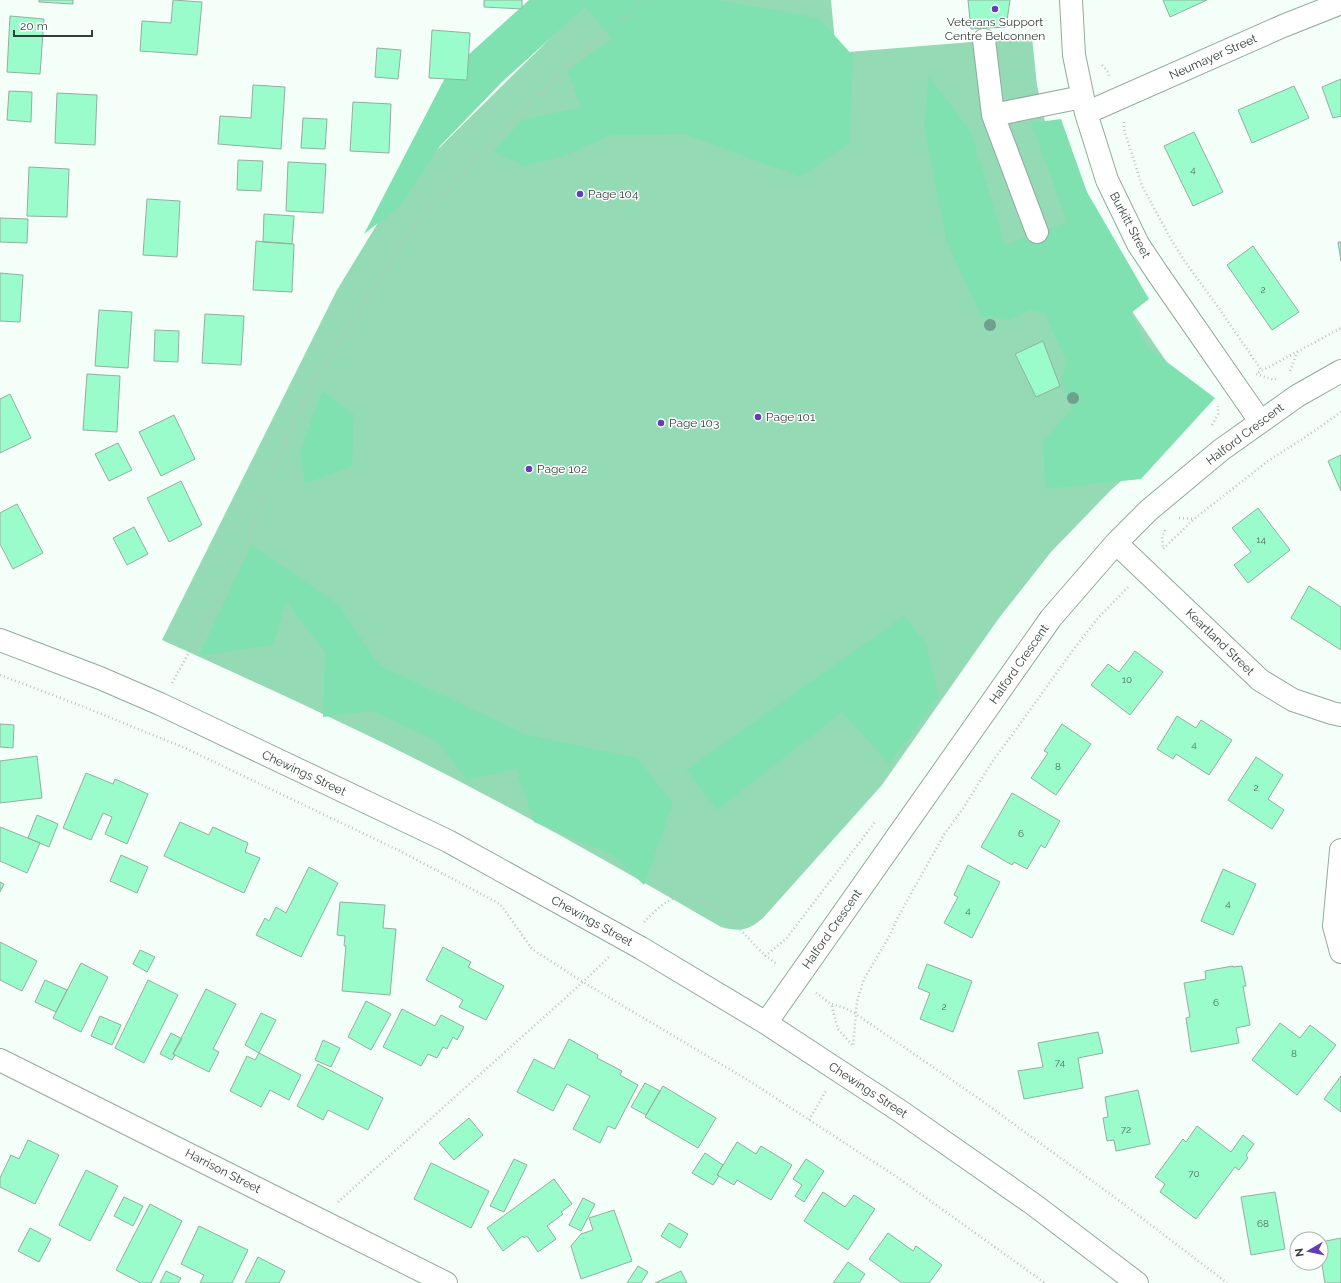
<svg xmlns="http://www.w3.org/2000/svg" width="1341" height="1283" font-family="Raleway,sans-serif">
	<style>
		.green { fill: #94dab5 }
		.forest { fill: #7fe1b0 }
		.building { fill: #9afcca; stroke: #93af9f }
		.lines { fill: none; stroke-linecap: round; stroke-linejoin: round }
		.minor-casing { stroke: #90ac9c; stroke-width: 24 }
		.path { stroke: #b9c4be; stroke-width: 2.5; stroke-dasharray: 1 3; stroke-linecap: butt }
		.minor { stroke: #fff; stroke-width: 22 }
		.minor-bridge-casing { stroke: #90ac9c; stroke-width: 24; stroke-linecap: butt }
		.minor-bridge { stroke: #fff; stroke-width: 22 }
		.tree { fill: #6ea18d }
		.poi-dot { fill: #623db5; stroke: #fff; stroke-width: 1.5 }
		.labels { text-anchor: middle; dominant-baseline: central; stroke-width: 3; stroke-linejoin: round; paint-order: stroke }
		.number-label { font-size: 10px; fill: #4d6e5c }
		.poi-label { font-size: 12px; fill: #333e38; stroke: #fff; text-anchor: start }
		.street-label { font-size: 12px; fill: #333e38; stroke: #fff }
	</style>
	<rect width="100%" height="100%" fill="#f3fff8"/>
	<!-- green -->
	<path class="green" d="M 589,0 L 831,0 L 836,53 L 1032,37 L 1037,85 L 1047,131 L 1112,282 L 1192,399 L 1193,416 L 1110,491 L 1051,552 L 999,618 L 882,785 L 763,918 C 747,931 741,932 721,927 C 633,876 544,825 453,778 C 358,729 260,684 162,640 L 337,290 L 382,216 L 438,149 Z"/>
	<!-- forest -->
	<path class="forest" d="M 529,0 L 717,0 L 819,18 L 853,56 L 850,143 L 800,177 L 685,134 L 612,135 L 561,157 L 525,166 L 493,152 L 522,120 L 581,107 L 567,70 L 612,39 L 585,7 L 503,81 L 440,146 L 401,205 L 364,234 L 447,74 Z
		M 929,76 L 971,132 L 1005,245 L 1067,222 L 1031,123 L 1061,119 L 1087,192 L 1149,299 L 1131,313 L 1147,347 L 1215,398 L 1141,479 L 1045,489 L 1043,441 L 1072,409 L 1061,380 L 1067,362 L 1044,313 L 1031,310 L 1009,320 L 982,317 L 947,243 L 924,127 Z
		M 322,391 L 354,415 L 352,466 L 305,484 L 300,452 Z
		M 251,545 L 338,604 L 379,665 L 524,734 L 637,758 L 673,803 L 644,885 L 613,855 L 534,822 L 516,769 L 467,780 L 437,741 L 373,711 L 323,717 L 325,652 L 286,601 L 273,645 L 199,656 Z
		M 904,616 L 926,644 L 939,696 L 889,764 L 842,712 L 717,810 L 686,770 Z"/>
	<!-- building -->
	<path class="building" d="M 39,0 L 73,0 L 73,4 L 39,2 Z
		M 173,0 L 202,2 L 197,55 L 140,51 L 142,21 L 171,23 Z
		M 484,0 L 522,0 L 522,9 L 484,7 Z
		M 968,0 L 1010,0 L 1006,27 L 971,29 Z
		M 1163,0 L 1207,0 L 1170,17 Z
		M 10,16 L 44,19 L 40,74 L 7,72 Z
		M 432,30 L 470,33 L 467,80 L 429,78 Z
		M 377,48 L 401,50 L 398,79 L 375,77 Z
		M 1341,79 L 1341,116 L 1333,118 L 1322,87 Z
		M 253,85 L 285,87 L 281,149 L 218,144 L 220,116 L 251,118 Z
		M 1294,86 L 1309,118 L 1252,143 L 1238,110 Z
		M 9,91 L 32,92 L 31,122 L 7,120 Z
		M 57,93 L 97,95 L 95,145 L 55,143 Z
		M 353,102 L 391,104 L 389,153 L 350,151 Z
		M 303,118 L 327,119 L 325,149 L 301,148 Z
		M 1194,132 L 1223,192 L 1193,206 L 1164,146 Z
		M 238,160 L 263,161 L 261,191 L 237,190 Z
		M 288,162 L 326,164 L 323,213 L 286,211 Z
		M 29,167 L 69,169 L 67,217 L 27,216 Z
		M 147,199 L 180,201 L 177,257 L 143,255 Z
		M 264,214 L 294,216 L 292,244 L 263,242 Z
		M 0,218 L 28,219 L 27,243 L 0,242 Z
		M 256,241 L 294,244 L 292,292 L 253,290 Z
		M 1338,242 L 1341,242 L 1341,261 Z
		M 1253,246 L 1299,312 L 1272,330 L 1227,265 Z
		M 0,273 L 23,275 L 20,322 L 0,321 Z
		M 99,310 L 132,312 L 128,368 L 95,366 Z
		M 205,314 L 244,316 L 241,365 L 202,363 Z
		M 155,330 L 179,331 L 178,362 L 154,361 Z
		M 1043,341 L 1060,386 L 1036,397 L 1015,354 Z
		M 87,374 L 120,376 L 117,432 L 83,430 Z
		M 10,394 L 31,438 L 0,453 L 0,399 Z
		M 174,415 L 195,459 L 161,476 L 139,432 Z
		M 118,443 L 132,470 L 109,481 L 95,454 Z
		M 1341,455 L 1341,491 L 1328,461 Z
		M 181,481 L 202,525 L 169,542 L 147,498 Z
		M 17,504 L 43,553 L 13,569 L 0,544 L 0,513 Z
		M 1258,508 L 1290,550 L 1248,583 L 1234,565 L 1251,552 L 1232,528 Z
		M 134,527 L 148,554 L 127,565 L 113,538 Z
		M 1309,586 L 1341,607 L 1341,650 L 1291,618 Z
		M 1135,651 L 1163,672 L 1130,715 L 1091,685 L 1108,664 L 1119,672 Z
		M 1177,716 L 1196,728 L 1201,720 L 1232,740 L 1209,775 L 1176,754 L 1173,759 L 1157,749 Z
		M 0,724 L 14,725 L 13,748 L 0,747 Z
		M 1062,724 L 1091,744 L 1056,795 L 1031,778 L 1048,753 L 1044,751 Z
		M 37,756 L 42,798 L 0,803 L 0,761 Z
		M 1256,757 L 1283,775 L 1268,799 L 1284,810 L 1272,829 L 1228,800 Z
		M 86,773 L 113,784 L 115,779 L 148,794 L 127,844 L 105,834 L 112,817 L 103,813 L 91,840 L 63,828 Z
		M 1012,793 L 1060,821 L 1045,848 L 1041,845 L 1027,869 L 1014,862 L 1012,865 L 981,847 Z
		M 37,815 L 58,824 L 49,847 L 28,838 Z
		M 180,822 L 209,835 L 213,827 L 248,843 L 245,852 L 260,858 L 244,893 L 164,856 Z
		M 0,827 L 40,843 L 27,873 L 0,861 Z
		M 121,855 L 148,867 L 137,893 L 110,881 Z
		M 968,865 L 1000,882 L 972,938 L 944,923 L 958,897 L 954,895 Z
		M 309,867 L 338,883 L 301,957 L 256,935 L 265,918 L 269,921 L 276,907 L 286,913 Z
		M 1223,869 L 1256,884 L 1233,935 L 1201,921 Z
		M 0,882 L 4,884 L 0,892 Z
		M 340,902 L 385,905 L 383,928 L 396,929 L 390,995 L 342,991 L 346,946 L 344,946 L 345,936 L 337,935 Z
		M 0,942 L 37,961 L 22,991 L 0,980 Z
		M 443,947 L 471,962 L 468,967 L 504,986 L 486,1020 L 459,1007 L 463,1000 L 426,980 Z
		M 140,950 L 155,957 L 147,972 L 133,964 Z
		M 81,963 L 108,977 L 81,1032 L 53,1018 Z
		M 927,964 L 972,981 L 953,1032 L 920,1019 L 930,993 L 918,988 Z
		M 1233,966 L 1233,967 L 1242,966 L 1246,986 L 1243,986 L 1250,1025 L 1236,1028 L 1239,1043 L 1191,1052 L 1186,1018 L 1190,1017 L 1184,983 L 1206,979 L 1205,971 Z
		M 45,980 L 67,990 L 56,1012 L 35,1002 Z
		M 148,980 L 178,995 L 144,1063 L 115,1048 Z
		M 206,989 L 236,1004 L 213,1049 L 219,1052 L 209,1072 L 173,1054 Z
		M 366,1001 L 391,1014 L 371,1050 L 348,1037 Z
		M 402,1009 L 435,1026 L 441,1015 L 464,1027 L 457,1040 L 453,1037 L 447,1049 L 443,1047 L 437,1058 L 428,1054 L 421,1066 L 383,1047 Z
		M 261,1013 L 276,1020 L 259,1053 L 245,1045 Z
		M 100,1016 L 121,1025 L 112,1045 L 91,1036 Z
		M 1280,1023 L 1300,1038 L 1310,1025 L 1336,1045 L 1297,1095 L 1252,1060 Z
		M 1098,1032 L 1103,1053 L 1078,1058 L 1083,1088 L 1024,1099 L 1018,1071 L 1043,1067 L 1038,1043 Z
		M 171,1033 L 182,1039 L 173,1054 L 175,1055 L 172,1060 L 160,1054 Z
		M 569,1039 L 598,1055 L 597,1058 L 622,1071 L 620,1075 L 638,1085 L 615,1129 L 608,1126 L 600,1143 L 573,1129 L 590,1096 L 567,1084 L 553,1111 L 517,1092 L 534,1059 L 554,1069 Z
		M 323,1040 L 340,1048 L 331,1067 L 315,1060 Z
		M 259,1053 L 301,1075 L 289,1100 L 270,1090 L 261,1107 L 230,1091 L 247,1056 L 255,1060 Z
		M 318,1064 L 383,1098 L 368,1130 L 328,1110 L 323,1120 L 297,1106 Z
		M 1341,1076 L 1341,1112 L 1324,1099 Z
		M 645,1083 L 660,1091 L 646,1115 L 631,1107 Z
		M 663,1086 L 716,1118 L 698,1148 L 645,1117 Z
		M 1138,1090 L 1150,1144 L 1116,1151 L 1114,1140 L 1107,1141 L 1103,1118 L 1108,1117 L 1105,1097 Z
		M 469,1118 L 483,1135 L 454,1160 L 439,1143 Z
		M 1197,1126 L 1231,1152 L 1243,1135 L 1254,1144 L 1246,1155 L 1248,1158 L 1239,1170 L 1235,1167 L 1196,1219 L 1160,1192 L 1165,1184 L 1155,1177 L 1183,1139 L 1186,1142 Z
		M 28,1140 L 59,1155 L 35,1204 L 0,1187 L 0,1178 L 11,1155 L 19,1159 Z
		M 737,1142 L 756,1154 L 761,1146 L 792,1165 L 771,1200 L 737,1180 L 734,1185 L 717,1175 Z
		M 705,1153 L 723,1165 L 717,1175 L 719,1176 L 713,1185 L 692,1173 Z
		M 514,1159 L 527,1165 L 504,1212 L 490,1206 Z
		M 806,1159 L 824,1171 L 804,1202 L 795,1196 L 802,1185 L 793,1179 Z
		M 431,1163 L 489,1191 L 471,1228 L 414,1199 Z
		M 86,1170 L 118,1186 L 90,1241 L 59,1225 Z
		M 554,1179 L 572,1204 L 561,1212 L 563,1214 L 547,1226 L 556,1239 L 538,1252 L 527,1236 L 524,1238 L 523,1236 L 503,1251 L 487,1228 Z
		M 823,1192 L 845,1207 L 854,1195 L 875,1209 L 848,1250 L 804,1221 Z
		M 1275,1192 L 1285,1249 L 1251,1255 L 1241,1197 Z
		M 124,1197 L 143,1206 L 133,1226 L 114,1216 Z
		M 583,1198 L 595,1204 L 581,1231 L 569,1225 Z
		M 150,1204 L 182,1221 L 151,1283 L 141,1283 L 116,1270 Z
		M 614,1210 L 632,1261 L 581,1279 L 571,1246 L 581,1234 L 593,1230 L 589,1218 Z
		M 669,1223 L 688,1234 L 680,1248 L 661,1236 Z
		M 199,1226 L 248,1250 L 232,1283 L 200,1283 L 204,1275 L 181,1264 Z
		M 30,1228 L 51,1239 L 39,1262 L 18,1251 Z
		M 888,1233 L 913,1251 L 916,1246 L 942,1265 L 929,1283 L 902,1283 L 869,1259 Z
		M 1341,1238 L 1341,1283 L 1325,1283 L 1322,1265 L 1319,1266 L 1318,1263 L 1321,1263 L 1321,1242 Z
		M 258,1257 L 285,1271 L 279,1283 L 245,1283 Z
		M 848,1262 L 865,1274 L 859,1283 L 833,1283 Z
		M 638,1266 L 648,1272 L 641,1283 L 627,1283 Z
		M 166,1271 L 181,1278 L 178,1283 L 160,1283 Z
		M 681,1271 L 687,1283 L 655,1283 Z"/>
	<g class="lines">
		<!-- minor casing -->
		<g class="minor-casing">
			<path id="minor" d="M 1071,0 L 1074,55 L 1086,113 L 1107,180 L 1138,244 L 1158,274 L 1260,421
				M 984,40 L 993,115 L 1037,232
				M 1086,113 L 1283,26 L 1341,3
				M 993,115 L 1082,97
				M 1116,543 L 1260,680 L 1293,700 L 1332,713 L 1341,715
				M 0,640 L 100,678 L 160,704 L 448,841 L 614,933
				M 1341,850 L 1334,926 L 1341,952
				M 641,948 L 766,1023 L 900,1111 L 1033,1204 L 1137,1283
				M 766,1023 L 1051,618 L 1116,543 L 1149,510 L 1221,450 L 1297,396 L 1341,371
				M 0,1060 L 446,1283"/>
		</g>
		<!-- path -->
		<path class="path" d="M 1102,65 L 1108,72 L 1109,76
			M 1124,122 L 1124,129 L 1142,186 L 1172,241 L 1186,263 L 1216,304 L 1262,371
			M 1290,371 L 1298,351
			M 1276,379 L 1274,380 L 1256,374 L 1341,328
			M 1212,425 L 1218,414 L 1218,406
			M 1179,518 L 1194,519
			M 1165,530 L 1162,537 L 1163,549 L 1194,519 L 1268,461 L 1304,438 L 1341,412
			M 1128,587 L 1098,618 L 1073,650 L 1017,728 L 992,762 L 962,810 L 945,833 L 898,917 L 890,935 L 864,979 L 857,1001 L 853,1046 L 838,1029 L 831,1004 L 845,1008 L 856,1014 L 978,1098 L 1117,1199 L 1227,1283
			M 0,675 L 84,707 L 185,748 L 402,852 L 500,904 L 532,949 L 583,982 L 751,1082 L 897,1177 L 1045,1283
			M 172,683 L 246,550 L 273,469 L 306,394 L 415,223 L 560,73 L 642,0
			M 644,922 C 653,913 662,903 675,898 C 708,884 745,938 766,956 C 770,959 774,962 778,965
			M 765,956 L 786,939 L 875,822
			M 816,993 L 831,1004
			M 809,1120 L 826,1091
			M 338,1202 L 583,982 L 609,957"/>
		<!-- minor -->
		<use href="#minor" class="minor"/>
		<!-- minor-bridge casing -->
		<g class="minor-bridge-casing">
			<path id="minor-bridge" d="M 614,933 L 641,948"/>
		</g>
		<!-- minor-bridge -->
		<use href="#minor-bridge" class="minor-bridge"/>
	</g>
	<!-- trees -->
	<g class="tree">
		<circle cx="990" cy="325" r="6"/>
		<circle cx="1073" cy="398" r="6"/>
	</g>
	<!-- markers -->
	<g class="poi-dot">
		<circle cx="995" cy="9" r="4"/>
		<circle cx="580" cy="194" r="4"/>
		<circle cx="758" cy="417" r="4"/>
		<circle cx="661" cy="423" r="4"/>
		<circle cx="529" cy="469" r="4"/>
	</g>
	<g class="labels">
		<!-- number labels -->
		<g class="number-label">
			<text x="1193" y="169">4</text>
			<text x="1263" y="289">2</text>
			<text x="1261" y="539">14</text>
			<text x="1127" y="679">10</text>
			<text x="1194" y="744">4</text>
			<text x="1058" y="766">8</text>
			<text x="1256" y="787">2</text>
			<text x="1021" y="833">6</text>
			<text x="1228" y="903">4</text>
			<text x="968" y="910">4</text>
			<text x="1216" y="1002">6</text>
			<text x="944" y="1006">2</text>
			<text x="1294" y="1053">8</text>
			<text x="1060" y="1062">74</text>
			<text x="1126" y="1129">72</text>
			<text x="1194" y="1173">70</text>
			<text x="1263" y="1223">68</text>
		</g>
		<!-- poi labels -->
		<g class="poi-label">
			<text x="995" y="22" text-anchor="middle">Veterans Support<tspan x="995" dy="14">Centre Belconnen</tspan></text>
			<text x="588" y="194">Page 104</text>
			<text x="766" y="417">Page 101</text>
			<text x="669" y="423">Page 103</text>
			<text x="537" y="469">Page 102</text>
		</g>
		<!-- street labels -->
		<g class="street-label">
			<text transform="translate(1213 57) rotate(-24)">Neumayer Street</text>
			<text transform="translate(1130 225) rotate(62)">Burkitt Street</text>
			<text transform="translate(1245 434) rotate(-37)">Halford Crescent</text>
			<text transform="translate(1220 642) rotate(44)">Keartland Street</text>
			<text transform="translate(1019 664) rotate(-55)">Halford Crescent</text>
			<text transform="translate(304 773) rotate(25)">Chewings Street</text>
			<text transform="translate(592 921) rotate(29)">Chewings Street</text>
			<text transform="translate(832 929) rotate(-55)">Halford Crescent</text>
			<text transform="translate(868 1090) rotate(33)">Chewings Street</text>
			<text transform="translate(223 1171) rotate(27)">Harrison Street</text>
		</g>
	</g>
	<!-- north arrow -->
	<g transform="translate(1309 1251) rotate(261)"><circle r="19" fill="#ffffff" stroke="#adb2af"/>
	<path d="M0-3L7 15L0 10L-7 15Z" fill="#623db5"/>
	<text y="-6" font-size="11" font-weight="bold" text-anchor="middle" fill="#333e38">N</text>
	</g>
	<!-- scale -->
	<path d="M14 30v6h78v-6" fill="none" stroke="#333e38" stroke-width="2"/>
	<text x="20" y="30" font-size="12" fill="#333e38" stroke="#ffffff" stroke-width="3" paint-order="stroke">20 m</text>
</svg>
